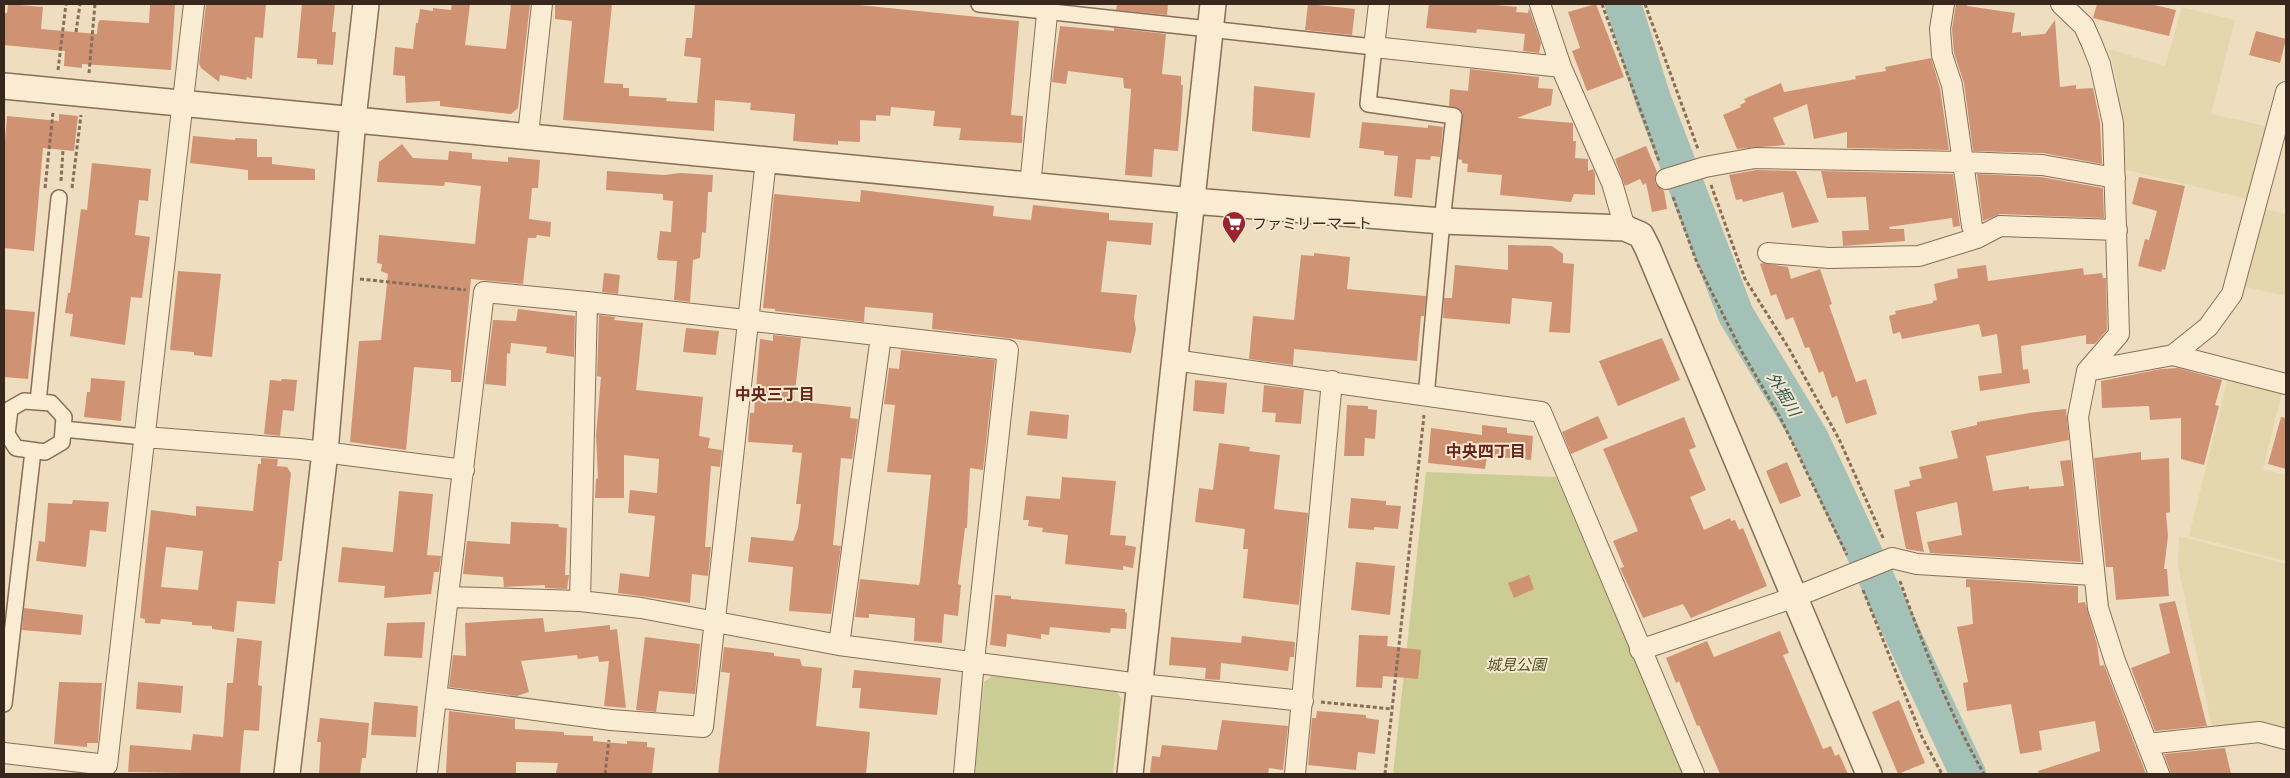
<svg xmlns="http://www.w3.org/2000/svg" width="2290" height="778" font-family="'Noto Serif','Noto Sans JP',serif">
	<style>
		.farmland { fill: #e5d7ad }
		.green { fill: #cbcd94 }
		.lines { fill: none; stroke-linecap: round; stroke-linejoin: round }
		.river { stroke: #a3c1b6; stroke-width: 36 }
		.building { fill: #cf9374; fill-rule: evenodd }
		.pedestrian-casing { stroke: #896e57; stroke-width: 18 }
		.minor-casing { stroke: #896e57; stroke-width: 22 }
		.tertiary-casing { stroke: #896e57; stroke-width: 28 }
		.path { stroke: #896e57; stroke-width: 3; stroke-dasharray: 4 2.5; stroke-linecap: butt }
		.pedestrian { stroke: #faebd3; stroke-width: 15 }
		.minor { stroke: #faebd3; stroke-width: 20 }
		.tertiary { stroke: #faebd3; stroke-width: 25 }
		.labels { text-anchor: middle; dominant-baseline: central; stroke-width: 4; stroke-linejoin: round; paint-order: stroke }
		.poi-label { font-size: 15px; fill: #38271c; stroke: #f6e8d0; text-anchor: start }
		.park-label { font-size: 15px; font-style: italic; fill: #4c5522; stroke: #f6e8d0 }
		.neighbourhood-label { font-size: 16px; font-weight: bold; fill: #66241a; stroke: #f6e8d0 }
		.water-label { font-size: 16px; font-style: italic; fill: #2b5852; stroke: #f6e8d0 }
	</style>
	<rect width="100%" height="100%" fill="#efddc0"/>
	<!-- farmland -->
	<path class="farmland" d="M 2182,7 L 2235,20 L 2211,114 L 2266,126 L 2248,199 L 2126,170 L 2117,80 L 2109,49 L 2165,66 Z
		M 2262,208 L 2286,214 L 2286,296 L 2241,286 Z
		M 2229,375 L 2283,389 L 2263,469 L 2286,475 L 2286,561 L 2189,536 Z
		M 2179,536 L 2286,564 L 2286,732 L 2255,723 L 2212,727 L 2178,566 Z"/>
	<!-- green -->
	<path class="green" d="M 1426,472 L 1556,477 L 1683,774 L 1393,774 Z
		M 992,676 L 1115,690 L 1121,698 L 1113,774 L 975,774 L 984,682 Z"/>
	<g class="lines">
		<!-- river -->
		<path class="river" d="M 1623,4 L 1653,99 L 1736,315 L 1810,437 L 1968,774"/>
	</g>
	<!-- building -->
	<path class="building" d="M 8,4 L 43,7 L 41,29 L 97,34 L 98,23 L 100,20 L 149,23 L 150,4 L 175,4 L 171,70 L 82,64 L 82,68 L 64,66 L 65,51 L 4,45 L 4,13 L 7,13 Z
		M 206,4 L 266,4 L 263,38 L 255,37 L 252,79 L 247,77 L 246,80 L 220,75 L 219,82 L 201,68 L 199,63 Z
		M 302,4 L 335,4 L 332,32 L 336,32 L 333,65 L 317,64 L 317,59 L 297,58 Z
		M 452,4 L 470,4 L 465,45 L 506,49 L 511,4 L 530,4 L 518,108 L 511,114 L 440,106 L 440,101 L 406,103 L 405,76 L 393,75 L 395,47 L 413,49 L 416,23 L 418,23 L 420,9 L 433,11 L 433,8 L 451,10 Z
		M 555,4 L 612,4 L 604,83 L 623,84 L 623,88 L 629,88 L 629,96 L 667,98 L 666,101 L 697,103 L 701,58 L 684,56 L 686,38 L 692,38 L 695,4 L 849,4 L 1019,21 L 1011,115 L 1023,116 L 1022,143 L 959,140 L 961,128 L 933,126 L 935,111 L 891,107 L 890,116 L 876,115 L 876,121 L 860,120 L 860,142 L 838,141 L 838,145 L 793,141 L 795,114 L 750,110 L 751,103 L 715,100 L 714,131 L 563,120 L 572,21 L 555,19 Z
		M 1117,4 L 1168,4 L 1167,15 L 1116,10 Z
		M 1308,4 L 1355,9 L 1352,35 L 1305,30 Z
		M 1429,4 L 1486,4 L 1517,7 L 1516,12 L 1528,13 L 1529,8 L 1541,43 L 1539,53 L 1523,51 L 1525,34 L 1477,29 L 1476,33 L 1426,28 Z
		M 1596,4 L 1624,77 L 1587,91 L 1572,51 L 1580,48 L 1568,12 Z
		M 1956,4 L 1968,4 L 1967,6 L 2015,13 L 2012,33 L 2021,32 L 2021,36 L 2045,34 L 2055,20 L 2060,87 L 2076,85 L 2076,89 L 2093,88 L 2100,122 L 2102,164 L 2043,153 L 1973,151 L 1964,83 L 1954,53 L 1952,29 Z
		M 2097,4 L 2150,4 L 2176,10 L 2169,36 L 2093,18 Z
		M 1060,26 L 1114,31 L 1114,28 L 1166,34 L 1162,74 L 1181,76 L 1181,85 L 1183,85 L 1181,119 L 1178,151 L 1154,149 L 1152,177 L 1125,175 L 1131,89 L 1124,88 L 1123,78 L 1068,71 L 1066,84 L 1052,82 Z
		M 2256,31 L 2286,39 L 2280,63 L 2249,55 Z
		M 1931,58 L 1940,88 L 1949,150 L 1847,148 L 1847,132 L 1814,139 L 1807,104 L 1773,118 L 1785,145 L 1737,149 L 1723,115 L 1741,107 L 1740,105 L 1746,102 L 1744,99 L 1781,83 L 1784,92 L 1856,79 L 1855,76 L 1886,71 L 1885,67 Z
		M 1470,69 L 1539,77 L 1538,88 L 1553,89 L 1551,105 L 1517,118 L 1573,123 L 1573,141 L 1576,141 L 1575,158 L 1588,159 L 1588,171 L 1593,169 L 1595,174 L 1595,195 L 1574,194 L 1571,202 L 1500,195 L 1502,175 L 1467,172 L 1468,164 L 1462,163 L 1462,160 L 1458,159 L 1463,113 L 1459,108 L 1449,106 L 1450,89 L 1468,91 Z
		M 1254,86 L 1315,93 L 1310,138 L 1252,131 Z
		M 59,114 L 78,116 L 74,151 L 43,148 L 34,251 L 4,248 L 4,152 L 7,116 L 59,121 Z
		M 1362,122 L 1428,128 L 1428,125 L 1443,127 L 1440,157 L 1431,156 L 1430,160 L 1416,159 L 1412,198 L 1394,196 L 1398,156 L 1384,155 L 1384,151 L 1359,148 Z
		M 193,136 L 235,140 L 235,138 L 257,139 L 257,157 L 272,157 L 272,164 L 315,169 L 315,180 L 248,180 L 248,170 L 190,163 Z
		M 402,144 L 413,158 L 448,160 L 449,151 L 472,153 L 472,159 L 508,162 L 508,157 L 540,160 L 538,188 L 532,188 L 529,219 L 551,222 L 550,237 L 537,235 L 536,238 L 528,238 L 523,284 L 471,279 L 461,382 L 451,382 L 451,370 L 414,367 L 406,450 L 350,442 L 359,341 L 381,340 L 388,274 L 381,271 L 382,264 L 377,263 L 379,235 L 475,244 L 481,186 L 445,182 L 444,186 L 377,182 L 379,162 Z
		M 1646,146 L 1657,172 L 1655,183 L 1664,191 L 1667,209 L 1652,212 L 1646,183 L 1643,185 L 1640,179 L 1625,186 L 1615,159 Z
		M 92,163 L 151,169 L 148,201 L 139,200 L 135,235 L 150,237 L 142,298 L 131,297 L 125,345 L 70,336 L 73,314 L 65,313 L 68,293 L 70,293 L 81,209 L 87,210 Z
		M 1756,170 L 1796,171 L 1819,222 L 1792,228 L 1783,192 L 1743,202 L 1742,199 L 1736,200 L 1729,175 Z
		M 607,171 L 664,175 L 680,173 L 713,175 L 712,192 L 708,192 L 706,233 L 702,232 L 700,258 L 693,260 L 690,302 L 674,300 L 677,261 L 658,260 L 657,257 L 660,231 L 671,232 L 673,201 L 663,200 L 663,194 L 606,190 Z
		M 1821,171 L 1953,174 L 1960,226 L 1953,227 L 1952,218 L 1889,227 L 1890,229 L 1904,229 L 1905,241 L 1843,246 L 1842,231 L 1869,230 L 1866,197 L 1827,198 Z
		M 1977,174 L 2041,177 L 2103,188 L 2104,218 L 2000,214 L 1983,221 Z
		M 2139,177 L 2185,186 L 2165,270 L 2162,269 L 2161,272 L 2138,266 L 2145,239 L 2149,240 L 2157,211 L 2132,204 Z
		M 861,190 L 994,206 L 993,216 L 1031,220 L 1033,205 L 1109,213 L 1109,220 L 1153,223 L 1151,245 L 1107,241 L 1101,292 L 1137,295 L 1134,318 L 1136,329 L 1131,353 L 932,329 L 933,313 L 865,307 L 864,322 L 775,311 L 775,309 L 763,308 L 774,194 L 860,202 Z
		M 1508,245 L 1552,246 L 1563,254 L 1563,263 L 1574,264 L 1570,333 L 1549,332 L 1552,302 L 1512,298 L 1510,324 L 1443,318 L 1444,298 L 1452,298 L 1455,265 L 1508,270 Z
		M 1314,253 L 1350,257 L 1347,289 L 1426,296 L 1424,316 L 1421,316 L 1417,361 L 1294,349 L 1293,365 L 1249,359 L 1253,316 L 1294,320 L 1301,255 L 1314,256 Z
		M 1763,263 L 1788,267 L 1791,279 L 1820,269 L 1832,304 L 1829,305 L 1856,382 L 1866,379 L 1877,414 L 1846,424 L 1837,396 L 1832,398 L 1823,371 L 1819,373 L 1809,347 L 1805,348 L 1793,317 L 1786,320 L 1776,294 L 1771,296 L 1760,264 Z
		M 1986,265 L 1988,281 L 2083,268 L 2084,275 L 2102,273 L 2103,278 L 2106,278 L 2107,330 L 2095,344 L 2086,344 L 2086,335 L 2021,346 L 2023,370 L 2028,369 L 2030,383 L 1980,391 L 1978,376 L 2002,373 L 1997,334 L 1982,337 L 1979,324 L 1902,339 L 1900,332 L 1893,334 L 1889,316 L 1896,314 L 1895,311 L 1933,303 L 1933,301 L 1937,300 L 1934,284 L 1958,278 L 1957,269 Z
		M 178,271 L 221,274 L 212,357 L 194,355 L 194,352 L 170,350 Z
		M 604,273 L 620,275 L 618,294 L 602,292 Z
		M 4,309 L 35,312 L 28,379 L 4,377 Z
		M 518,309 L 575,316 L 574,357 L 546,353 L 547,347 L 511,343 L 510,354 L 507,353 L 506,386 L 485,384 L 493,320 L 516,321 Z
		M 599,315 L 615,317 L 614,320 L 643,323 L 636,390 L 703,397 L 699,436 L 710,438 L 708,448 L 722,450 L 720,467 L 711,466 L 705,547 L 711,547 L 708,576 L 692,574 L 690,603 L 618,593 L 620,573 L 649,577 L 655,516 L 628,513 L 630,490 L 657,493 L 659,459 L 624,455 L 624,498 L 595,498 L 596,479 L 598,478 L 596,435 L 601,377 L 597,376 Z
		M 686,328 L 719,331 L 716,355 L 683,352 Z
		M 773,335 L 801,338 L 794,401 L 851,407 L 850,418 L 858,419 L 852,459 L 841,458 L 833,545 L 841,546 L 831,614 L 789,611 L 793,567 L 748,562 L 751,537 L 793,541 L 798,528 L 801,504 L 796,504 L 802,453 L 792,452 L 793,445 L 748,442 L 750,413 L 754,413 L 760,339 L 773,341 Z
		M 1662,338 L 1680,380 L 1618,406 L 1599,361 Z
		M 901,350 L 995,360 L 983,470 L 970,468 L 967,528 L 965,528 L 958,584 L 961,585 L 958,616 L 944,614 L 942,643 L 914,641 L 915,618 L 869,614 L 869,618 L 855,617 L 860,579 L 919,585 L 920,581 L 931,475 L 887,472 L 895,405 L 884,404 L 889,368 L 899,369 Z
		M 2178,368 L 2222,380 L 2215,405 L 2219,406 L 2204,465 L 2181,459 L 2181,418 L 2150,420 L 2149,406 L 2102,408 L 2101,381 L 2161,369 Z
		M 91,378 L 125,381 L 121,421 L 84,417 L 87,392 L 90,392 Z
		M 282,379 L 297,380 L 294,411 L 283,410 L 280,436 L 264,434 L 270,380 L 281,381 Z
		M 1195,380 L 1227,383 L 1224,414 L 1193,411 Z
		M 1264,385 L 1304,390 L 1301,424 L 1275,422 L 1276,413 L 1262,412 Z
		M 1347,405 L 1368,406 L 1368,409 L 1377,410 L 1375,439 L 1365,438 L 1364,456 L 1344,456 Z
		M 2066,409 L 2069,440 L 1986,456 L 1993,491 L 2029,486 L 2029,489 L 2064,486 L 2060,461 L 2071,460 L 2081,562 L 1930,553 L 1927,542 L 1962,535 L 1957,502 L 1916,512 L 1924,552 L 1906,549 L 1894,490 L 1910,486 L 1909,481 L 1922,478 L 1919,467 L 1958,458 L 1951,431 L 1977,425 L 1977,422 L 2036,412 Z
		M 1030,411 L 1069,415 L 1067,439 L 1027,435 Z
		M 1598,416 L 1608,438 L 1571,454 L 1562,432 Z
		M 1684,417 L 1696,447 L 1689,450 L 1706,490 L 1690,497 L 1704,530 L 1730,518 L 1731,521 L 1735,520 L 1739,530 L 1743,528 L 1767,586 L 1691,618 L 1683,604 L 1643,618 L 1620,568 L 1624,567 L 1613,541 L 1638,531 L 1603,449 Z
		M 2281,417 L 2286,418 L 2286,469 L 2268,464 Z
		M 1482,425 L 1507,428 L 1507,433 L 1533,436 L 1531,460 L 1487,456 L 1485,469 L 1428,463 L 1431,428 L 1482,435 Z
		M 1219,443 L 1250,447 L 1249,451 L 1280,455 L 1274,509 L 1308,513 L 1299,605 L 1243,598 L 1248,549 L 1243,549 L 1245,529 L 1195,522 L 1199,488 L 1213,490 Z
		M 2141,452 L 2141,460 L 2169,458 L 2170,512 L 2166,513 L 2168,536 L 2164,569 L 2167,569 L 2169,596 L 2116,600 L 2113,567 L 2106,567 L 2094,458 Z
		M 261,458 L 278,459 L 277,466 L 287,467 L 291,473 L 282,561 L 279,561 L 275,604 L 237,601 L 234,632 L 212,629 L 212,626 L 192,625 L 192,622 L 161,619 L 160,624 L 145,623 L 145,619 L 140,618 L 151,510 L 196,516 L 196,506 L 253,511 L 258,464 L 261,464 ZM 166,547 L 203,551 L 198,590 L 161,587 Z
		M 1787,462 L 1801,496 L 1780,504 L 1766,471 Z
		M 1062,477 L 1116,481 L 1110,535 L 1126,536 L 1125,545 L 1136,547 L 1133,568 L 1123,566 L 1123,570 L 1065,564 L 1068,535 L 1042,532 L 1043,528 L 1028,526 L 1029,520 L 1023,520 L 1026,496 L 1060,499 Z
		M 399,491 L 433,494 L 427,555 L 441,556 L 439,572 L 434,572 L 431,594 L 384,598 L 385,586 L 338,582 L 342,547 L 393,552 Z
		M 1351,498 L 1386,501 L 1386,505 L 1401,506 L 1398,529 L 1374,527 L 1374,530 L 1348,528 Z
		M 73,500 L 109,502 L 106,532 L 90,530 L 86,567 L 36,561 L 39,541 L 45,542 L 48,503 L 72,504 Z
		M 511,522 L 558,524 L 559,527 L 567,528 L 565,575 L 569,575 L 567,589 L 545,588 L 545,585 L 504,587 L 503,577 L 463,574 L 467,541 L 510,544 Z
		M 1356,562 L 1395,566 L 1390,615 L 1351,610 Z
		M 1529,575 L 1534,589 L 1514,598 L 1508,583 Z
		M 1966,579 L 2078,586 L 2078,603 L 2085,602 L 2097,644 L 2100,666 L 2104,665 L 2146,774 L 2039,774 L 2038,771 L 2100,751 L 2095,721 L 2039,731 L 2042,750 L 2020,754 L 2011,704 L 1967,711 L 1963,683 L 1968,682 L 1957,627 L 1973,624 L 1970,587 L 1966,587 Z
		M 995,595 L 1011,596 L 1011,599 L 1125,609 L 1125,612 L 1127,613 L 1126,629 L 1111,628 L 1110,633 L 1050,627 L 1049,635 L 1041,634 L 1041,639 L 1007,634 L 1006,647 L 990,645 Z
		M 2175,601 L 2207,726 L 2155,731 L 2131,668 L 2170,653 L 2159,604 Z
		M 24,608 L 83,615 L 81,635 L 22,630 Z
		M 543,618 L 545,632 L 610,625 L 610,630 L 617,629 L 626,708 L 604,706 L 609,661 L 599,662 L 598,656 L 578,659 L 577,655 L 521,661 L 529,692 L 517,696 L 449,687 L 453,655 L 466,656 L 465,623 Z
		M 425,622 L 422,658 L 384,656 L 387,623 Z
		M 1780,631 L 1789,653 L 1783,655 L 1823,749 L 1831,746 L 1835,756 L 1839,754 L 1848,774 L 1720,774 L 1699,725 L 1697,726 L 1679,681 L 1676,683 L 1666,658 L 1707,641 L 1714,657 Z
		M 1359,635 L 1388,636 L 1387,646 L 1421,650 L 1418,679 L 1383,676 L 1382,688 L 1356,687 Z
		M 1242,636 L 1295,642 L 1294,657 L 1290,657 L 1288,671 L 1221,663 L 1220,680 L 1205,679 L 1206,668 L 1169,665 L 1171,637 L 1241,643 Z
		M 645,637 L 700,644 L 695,694 L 659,691 L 656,712 L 636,710 Z
		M 237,638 L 262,641 L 258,685 L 262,686 L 259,731 L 244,730 L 240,774 L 128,772 L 130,745 L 191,750 L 193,734 L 223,737 L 227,683 L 233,683 Z
		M 724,647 L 774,653 L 774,656 L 800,659 L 802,666 L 822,668 L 816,726 L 870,732 L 866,774 L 718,774 L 730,673 L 721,672 Z
		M 854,670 L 941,678 L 937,715 L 859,708 L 861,688 L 852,688 Z
		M 59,682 L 102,683 L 98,743 L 87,743 L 87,747 L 54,744 Z
		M 138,682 L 183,686 L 181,713 L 136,709 Z
		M 1899,700 L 1925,763 L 1898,774 L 1872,712 Z
		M 374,702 L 418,706 L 416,737 L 371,735 Z
		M 449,711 L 515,719 L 515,729 L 564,732 L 564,735 L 593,736 L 593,741 L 627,744 L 627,741 L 647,742 L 647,747 L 655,748 L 652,774 L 571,774 L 556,773 L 558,763 L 516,762 L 516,773 L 446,773 Z
		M 1317,711 L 1366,715 L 1366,718 L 1379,720 L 1375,754 L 1358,752 L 1356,770 L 1308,765 L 1312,718 L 1316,718 Z
		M 320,718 L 369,723 L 366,758 L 362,758 L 360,774 L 319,774 L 321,742 L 317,742 Z
		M 1222,720 L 1288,726 L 1283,770 L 1269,768 L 1268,774 L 1150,774 L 1152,756 L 1160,757 L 1162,745 L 1217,750 Z
		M 2225,748 L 2231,774 L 2171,774 L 2164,754 Z"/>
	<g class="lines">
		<!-- pedestrian casing -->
		<g class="pedestrian-casing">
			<path id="pedestrian" d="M 979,4 L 1374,47 L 1368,104 L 1454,116 L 1442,221 L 1426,397
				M 24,401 L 51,403 L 64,417 L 62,442 L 45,452 L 16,448 L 7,434 L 10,409 Z
				M 38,402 L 59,198
				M 63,429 L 144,437
				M 4,704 L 33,451"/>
		</g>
		<!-- minor casing -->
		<g class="minor-casing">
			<path id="minor" d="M 1379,4 L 1374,47 L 1561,67
				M 1540,4 L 1561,67 L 1612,183 L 1625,228
				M 1944,4 L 1940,29 L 1942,55 L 1952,85 L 1972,226 L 1977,238
				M 2061,4 L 2084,26 L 2092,44 L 2100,64 L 2113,123 L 2119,334 L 2087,371 L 2078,417 L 2098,608 L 2115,661 L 2159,774
				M 528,135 L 542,4
				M 1666,179 L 1705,167 L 1755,158 L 1963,162 L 2042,165 L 2115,178
				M 1030,186 L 1048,4
				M 1768,253 L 1829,258 L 1919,256 L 1977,238 L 2000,226 L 2117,230
				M 2173,355 L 2208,327 L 2232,294 L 2286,92
				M 1174,360 L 1541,412 L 1694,774
				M 2087,371 L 2173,355 L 2286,384
				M 144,437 L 300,449 L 464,470
				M 449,597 L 580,601 L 641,608 L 839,645 L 1140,684 L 1303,701
				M 580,601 L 587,302
				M 839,645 L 881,336
				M 1640,650 L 1795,597 L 1892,558 L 1917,564 L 2093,575
				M 436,697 L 611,720 L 703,727 L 766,160
				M 2147,744 L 2259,732 L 2286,739
				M 4,753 L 107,765 L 194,4
				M 427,774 L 484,292 L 587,302 L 1008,350 L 974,661 L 964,774
				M 1295,774 L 1332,381"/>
		</g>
		<!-- tertiary casing -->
		<g class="tertiary-casing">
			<path id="tertiary" d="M 4,86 L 1193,201 L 1442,221 L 1625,228 L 1641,235 L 1648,249 L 1869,774
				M 287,774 L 325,452 L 353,119 L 366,4
				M 1130,774 L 1213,4"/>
		</g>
		<!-- path -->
		<path class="path" d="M 1602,4 L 1659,161
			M 1645,4 L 1698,149
			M 76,32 L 80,4
			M 58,70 L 66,4
			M 89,73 L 95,4
			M 61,181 L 63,150
			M 1711,185 L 1745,279 L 1788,347 L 1839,439 L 1884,540
			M 45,188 L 53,112
			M 72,188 L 81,115
			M 1673,197 L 1697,263 L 1742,352 L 1780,417 L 1847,555
			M 360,279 L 466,290
			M 1900,581 C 1922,643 1951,717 1984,774
			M 1863,590 L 1922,737 L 1942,774
			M 1321,702 L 1392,709
			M 605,774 L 609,740
			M 1385,774 L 1424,415"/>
		<!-- pedestrian -->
		<use href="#pedestrian" class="pedestrian"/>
		<!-- minor -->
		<use href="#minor" class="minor"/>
		<!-- tertiary -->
		<use href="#tertiary" class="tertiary"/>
	</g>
	<!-- icons -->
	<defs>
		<g id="supermarket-pin" transform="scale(1.25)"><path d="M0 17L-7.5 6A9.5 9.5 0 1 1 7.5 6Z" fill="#9a2530" stroke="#f6e8d0"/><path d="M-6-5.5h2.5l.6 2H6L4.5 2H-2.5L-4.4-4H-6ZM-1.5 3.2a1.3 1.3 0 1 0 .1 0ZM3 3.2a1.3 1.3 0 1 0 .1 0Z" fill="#fff"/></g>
	</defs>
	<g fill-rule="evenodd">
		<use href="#supermarket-pin" x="1234" y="223"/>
	</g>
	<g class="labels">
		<!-- poi labels -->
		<g class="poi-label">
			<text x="1252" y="223">ファミリーマート</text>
		</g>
		<!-- park labels -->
		<g class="park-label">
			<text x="1516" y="664">城見公園</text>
		</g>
		<!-- neighbourhood labels -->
		<g class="neighbourhood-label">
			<text x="775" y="394">中央三丁目</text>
			<text x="1486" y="451">中央四丁目</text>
		</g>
		<!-- water labels -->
		<g class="water-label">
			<text transform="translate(1784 394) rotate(59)">外掘川</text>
		</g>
	</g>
	<!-- border -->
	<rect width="2290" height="778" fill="none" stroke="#38271c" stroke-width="10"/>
</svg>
